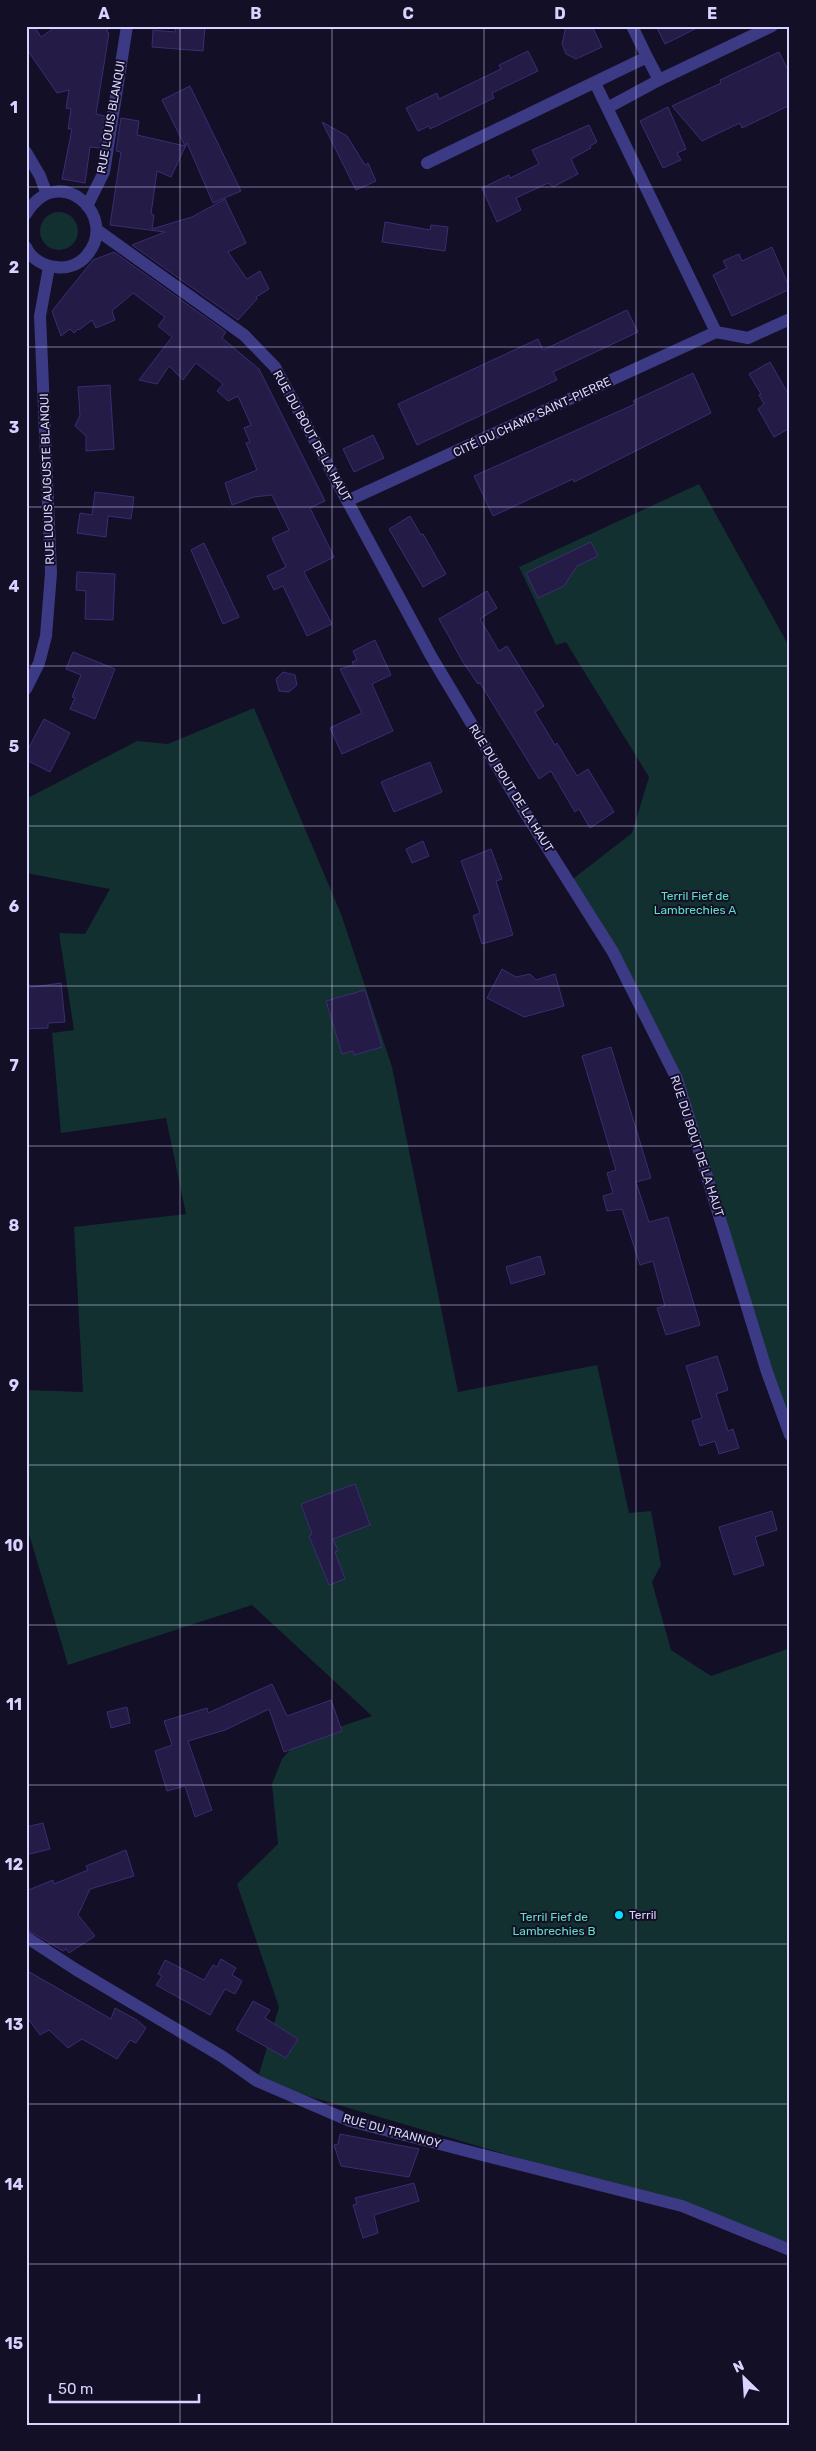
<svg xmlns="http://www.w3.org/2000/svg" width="816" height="2451" font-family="Rubik,sans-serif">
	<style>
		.green { fill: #12302f }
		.building { fill: #241b47; stroke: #3b2d73 }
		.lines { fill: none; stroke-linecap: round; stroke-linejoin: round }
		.minor { stroke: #3d3a85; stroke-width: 12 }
		.grid { fill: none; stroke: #d9d4ff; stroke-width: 1; stroke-opacity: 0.55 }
		.poi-dot { fill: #00e5ff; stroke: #130f26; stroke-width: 2 }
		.labels { text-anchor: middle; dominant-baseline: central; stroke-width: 4; stroke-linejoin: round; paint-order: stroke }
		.street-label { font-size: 12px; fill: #d9d4ff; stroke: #130f26 }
		.park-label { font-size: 12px; fill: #5fe0c0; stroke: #130f26 }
		.poi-label { font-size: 12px; fill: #d9d4ff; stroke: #130f26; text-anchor: start }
		.neatline { fill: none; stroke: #d9d4ff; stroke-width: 2 }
		.grid-label { font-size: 16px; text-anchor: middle; font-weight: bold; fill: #d9d4ff }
	</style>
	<rect width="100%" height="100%" fill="#130f26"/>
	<!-- green -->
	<path class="green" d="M40 231a19 19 0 1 1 38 0a19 19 0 1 1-38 0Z
		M 699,484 L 790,648 L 790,1435 L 677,1079 L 569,882 L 632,833 L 649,777 L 566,642 L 556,645 L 519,567 Z
		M 254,708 L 341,914 L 392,1067 L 458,1392 L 597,1365 L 629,1513 L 651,1511 L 661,1565 L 652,1582 L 671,1650 L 711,1676 L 790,1648 L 790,2250 L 682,2206 L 257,2081 L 279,2007 L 237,1884 L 278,1844 L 272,1784 L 282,1759 L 299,1740 L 372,1716 L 252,1605 L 68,1665 L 26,1524 L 26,1390 L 83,1392 L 74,1227 L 186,1214 L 166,1118 L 61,1133 L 52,1033 L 74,1030 L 59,933 L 85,934 L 110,889 L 26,873 L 26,799 L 137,741 L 168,744 Z"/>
	<!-- building -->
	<path class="building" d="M 26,26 L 34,26 L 41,37 L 57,26 L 108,26 L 107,32 L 109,33 L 96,114 L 105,116 L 100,148 L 90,147 L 85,183 L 62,179 L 72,129 L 68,129 L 71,109 L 66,108 L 69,90 L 57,93 L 26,48 Z
		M 176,26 L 205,26 L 203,51 L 152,47 L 153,30 L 175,32 Z
		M 566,26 L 592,26 L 602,47 L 576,59 L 566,54 L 562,44 Z
		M 656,26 L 701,26 L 665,44 Z
		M 528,51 L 538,71 L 492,93 L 494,98 L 430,129 L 429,126 L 418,131 L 406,108 L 437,93 L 439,99 L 501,69 L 499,65 Z
		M 779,52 L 790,74 L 790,105 L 742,128 L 740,123 L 702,141 L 672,106 L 721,83 L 720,80 Z
		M 190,86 L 241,191 L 213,203 L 187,143 L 171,177 L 157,171 L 151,214 L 154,215 L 152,229 L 192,217 L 225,199 L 246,243 L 228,252 L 247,279 L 260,271 L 269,289 L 256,297 L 257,299 L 238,320 L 132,245 L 165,232 L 110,225 L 121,152 L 116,151 L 121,118 L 139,121 L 137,135 L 185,146 L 162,100 Z
		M 668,107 L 686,149 L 677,153 L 681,160 L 663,168 L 640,121 Z
		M 322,122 L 347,136 L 365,165 L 368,163 L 376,181 L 356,190 Z
		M 589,125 L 597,142 L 590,146 L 591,148 L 571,159 L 578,174 L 553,187 L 548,183 L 516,198 L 521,210 L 497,222 L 482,188 L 509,175 L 510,178 L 539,164 L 532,150 Z
		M 385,222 L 430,230 L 431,225 L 448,227 L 445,251 L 382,242 Z
		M 772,247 L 790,289 L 732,316 L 713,275 L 727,268 L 723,261 L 739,254 L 742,261 Z
		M 114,252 L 226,332 L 222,338 L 259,369 L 325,501 L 310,508 L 334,557 L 304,572 L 332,624 L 307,636 L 283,586 L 274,590 L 267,576 L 286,567 L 272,538 L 289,530 L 272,495 L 254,497 L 232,505 L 225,483 L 257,470 L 246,443 L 250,442 L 244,428 L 251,425 L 238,396 L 228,401 L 217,391 L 223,384 L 196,363 L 183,380 L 169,366 L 157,384 L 139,380 L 172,337 L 158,326 L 165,317 L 133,293 L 112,311 L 115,320 L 96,328 L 92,320 L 79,330 L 78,329 L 74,333 L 70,329 L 61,336 L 52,311 L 93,260 Z
		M 627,310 L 638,332 L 553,372 L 557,380 L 417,445 L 398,404 L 538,339 L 543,350 Z
		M 770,362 L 790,397 L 790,428 L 774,437 L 758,409 L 764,404 L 759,395 L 761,394 L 749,374 Z
		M 693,373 L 711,413 L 574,482 L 573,479 L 493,516 L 474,476 L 635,404 L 633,401 Z
		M 110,385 L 114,449 L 86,451 L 86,436 L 75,426 L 80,415 L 78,387 Z
		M 373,435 L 384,458 L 354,472 L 343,449 Z
		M 95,492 L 134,497 L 131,519 L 108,516 L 106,537 L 77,533 L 80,513 L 92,515 Z
		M 410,516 L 421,535 L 423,534 L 446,574 L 423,587 L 389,529 Z
		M 591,542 L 598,556 L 577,566 L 564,586 L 538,598 L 526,573 Z
		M 204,543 L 239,617 L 223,624 L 191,550 Z
		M 77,572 L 115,574 L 113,620 L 85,619 L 86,591 L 76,590 Z
		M 487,591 L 497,608 L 480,619 L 499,651 L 507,646 L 544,706 L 535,712 L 555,745 L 557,743 L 577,776 L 588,769 L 614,812 L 590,828 L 579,809 L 575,812 L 551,771 L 539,779 L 480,683 L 478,684 L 463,662 L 439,619 Z
		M 375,640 L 391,675 L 372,684 L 393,731 L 342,754 L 330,728 L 362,713 L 340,669 L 354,665 L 352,662 L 357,660 L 353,651 Z
		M 73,652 L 115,669 L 95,719 L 70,709 L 75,698 L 72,697 L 81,675 L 66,669 Z
		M 283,672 L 295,675 L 297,685 L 289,692 L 279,691 L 276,679 Z
		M 44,719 L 70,733 L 50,772 L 26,760 L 26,753 Z
		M 430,762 L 442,792 L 394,812 L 381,782 Z
		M 423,841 L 429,856 L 412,863 L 406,849 Z
		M 491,849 L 502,879 L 496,881 L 513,935 L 482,944 L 473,916 L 480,913 L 461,861 Z
		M 502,969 L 516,977 L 530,974 L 536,980 L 555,974 L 564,1006 L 524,1017 L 487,998 Z
		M 61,983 L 65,1022 L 48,1023 L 48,1028 L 26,1029 L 26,988 Z
		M 365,990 L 382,1047 L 354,1055 L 353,1051 L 342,1054 L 326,1001 Z
		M 611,1047 L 651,1178 L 636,1182 L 649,1222 L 668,1217 L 700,1325 L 666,1335 L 657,1308 L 665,1306 L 653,1261 L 640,1265 L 622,1209 L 607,1211 L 603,1196 L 613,1193 L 607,1173 L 616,1170 L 582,1056 Z
		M 540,1256 L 545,1274 L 511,1284 L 506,1267 Z
		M 717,1356 L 728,1390 L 716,1394 L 728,1431 L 733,1429 L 739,1448 L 719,1454 L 715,1441 L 700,1446 L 692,1421 L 702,1418 L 686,1366 Z
		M 355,1484 L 370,1525 L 333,1539 L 338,1551 L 335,1552 L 345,1579 L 329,1585 L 309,1536 L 312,1534 L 301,1504 Z
		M 772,1511 L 777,1530 L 755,1537 L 764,1565 L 734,1575 L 719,1527 Z
		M 272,1684 L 287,1716 L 331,1700 L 342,1731 L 284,1752 L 269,1709 L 225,1730 L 188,1741 L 212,1810 L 195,1817 L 185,1786 L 167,1791 L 155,1751 L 172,1745 L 164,1721 L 207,1708 L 208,1713 Z
		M 127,1707 L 130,1723 L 111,1728 L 107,1712 Z
		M 43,1823 L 50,1849 L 26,1855 L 26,1827 Z
		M 126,1850 L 134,1876 L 90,1889 L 78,1915 L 95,1936 L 69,1953 L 66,1949 L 63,1951 L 26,1929 L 26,1891 L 53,1880 L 54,1884 L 88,1870 L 86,1866 Z
		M 221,1959 L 236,1968 L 232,1975 L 242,1981 L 235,1994 L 225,1989 L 210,2015 L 156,1985 L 162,1976 L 158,1974 L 165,1960 L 204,1980 L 213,1965 L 217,1967 Z
		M 26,1970 L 111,2019 L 115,2008 L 137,2020 L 146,2028 L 136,2043 L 130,2040 L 117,2059 L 82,2039 L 68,2048 L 49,2030 L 40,2035 L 26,2016 Z
		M 253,2001 L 270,2010 L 265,2018 L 298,2039 L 286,2058 L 236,2030 Z
		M 340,2134 L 419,2149 L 409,2177 L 341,2166 L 334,2145 L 338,2144 Z
		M 414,2183 L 419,2201 L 374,2215 L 378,2233 L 363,2238 L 353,2205 L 357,2204 L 355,2198 Z"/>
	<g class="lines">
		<!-- minor -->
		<path class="minor" d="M 632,26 L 647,57
			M 595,83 L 716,332
			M 609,107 L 659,80
			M 26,152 L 40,176 L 46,192
			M 427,163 L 647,57 L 659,80 L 772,26
			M 87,206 L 104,172 L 127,26
			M 26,214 C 59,159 120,217 87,255 C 80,264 68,269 56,267 C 44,266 31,259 26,247
			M 97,230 L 244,335 L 275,367 L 431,656 L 519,803 L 613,952 L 677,1079 L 767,1372 L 790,1435
			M 347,501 L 716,332 L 748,338 L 790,319
			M 26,689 L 39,663 L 46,636 L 51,573 L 40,316 L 49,267
			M 26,1937 L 75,1969 L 223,2057 L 257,2081 L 350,2121 L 682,2206 L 790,2250"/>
	</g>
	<!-- grid -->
	<path class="grid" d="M 180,26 L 180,2425M 332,26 L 332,2425M 484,26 L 484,2425M 636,26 L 636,2425M 26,187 L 790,187M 26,347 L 790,347M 26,507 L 790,507M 26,666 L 790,666M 26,826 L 790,826M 26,986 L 790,986M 26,1146 L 790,1146M 26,1305 L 790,1305M 26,1465 L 790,1465M 26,1625 L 790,1625M 26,1785 L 790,1785M 26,1944 L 790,1944M 26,2104 L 790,2104M 26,2264 L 790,2264"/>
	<!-- markers -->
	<circle class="poi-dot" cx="619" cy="1915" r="5"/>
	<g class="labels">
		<!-- street labels -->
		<g class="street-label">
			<text transform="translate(111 117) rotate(-80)">RUE LOUIS BLANQUI</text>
			<text transform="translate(532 417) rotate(-25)">CITÉ DU CHAMP SAINT-PIERRE</text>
			<text transform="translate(312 436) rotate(61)">RUE DU BOUT DE LA HAUT</text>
			<text transform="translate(47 479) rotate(-92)">RUE LOUIS AUGUSTE BLANQUI</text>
			<text transform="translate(511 788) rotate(58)">RUE DU BOUT DE LA HAUT</text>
			<text transform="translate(697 1146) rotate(72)">RUE DU BOUT DE LA HAUT</text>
			<text transform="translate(392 2131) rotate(15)">RUE DU TRANNOY</text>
		</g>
		<!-- park labels -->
		<g class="park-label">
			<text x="695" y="896">Terril Fief de<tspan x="695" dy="14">Lambrechies A</tspan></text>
			<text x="554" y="1917">Terril Fief de<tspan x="554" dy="14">Lambrechies B</tspan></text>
		</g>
		<!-- poi labels -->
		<g class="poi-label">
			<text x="629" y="1915">Terril</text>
		</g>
	</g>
	<!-- border -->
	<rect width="816" height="2451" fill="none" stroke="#130f26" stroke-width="55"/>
	<!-- north arrow -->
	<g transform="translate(744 2378) rotate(335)" stroke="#130f26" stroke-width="4" paint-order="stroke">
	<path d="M0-4L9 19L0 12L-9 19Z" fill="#d9d4ff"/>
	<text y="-8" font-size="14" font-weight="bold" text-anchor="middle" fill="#d9d4ff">N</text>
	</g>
	<!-- scale -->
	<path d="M50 2394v8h149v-8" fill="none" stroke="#d9d4ff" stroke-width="2.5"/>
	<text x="58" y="2394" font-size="15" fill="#d9d4ff" stroke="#130f26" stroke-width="4" paint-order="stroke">50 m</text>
	<rect x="28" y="28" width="760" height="2396" class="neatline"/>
	<g class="grid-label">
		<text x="104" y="19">A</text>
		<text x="256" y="19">B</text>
		<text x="408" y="19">C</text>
		<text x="560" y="19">D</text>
		<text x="712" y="19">E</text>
		<text x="14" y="113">1</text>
		<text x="14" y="273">2</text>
		<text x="14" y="433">3</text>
		<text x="14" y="592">4</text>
		<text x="14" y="752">5</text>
		<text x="14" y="912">6</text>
		<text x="14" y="1071">7</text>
		<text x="14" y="1231">8</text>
		<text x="14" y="1391">9</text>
		<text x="14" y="1551">10</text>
		<text x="14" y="1710">11</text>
		<text x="14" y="1870">12</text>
		<text x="14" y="2030">13</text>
		<text x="14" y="2190">14</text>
		<text x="14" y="2349">15</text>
	</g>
</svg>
